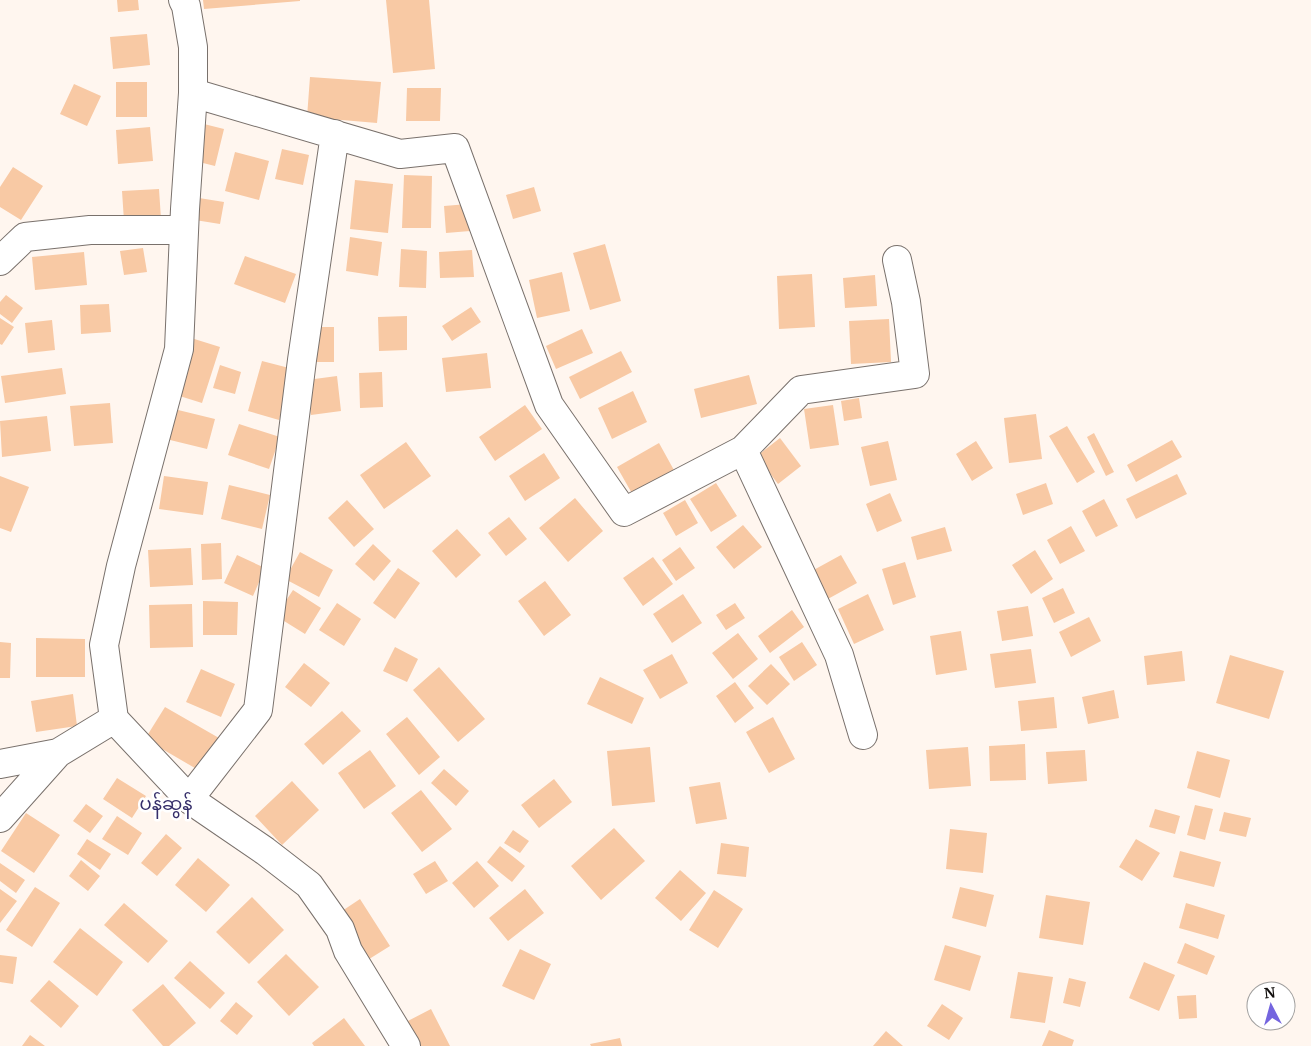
<svg xmlns="http://www.w3.org/2000/svg" width="1311" height="1046" font-family="Merriweather,'Noto Sans Myanmar',serif">
	<style>
		.building { fill: #f8c9a4 }
		.lines { fill: none; stroke-linecap: round; stroke-linejoin: round }
		.minor-casing { stroke: #79716c; stroke-width: 30 }
		.minor { stroke: #fff; stroke-width: 28 }
		.labels { text-anchor: middle; dominant-baseline: central; stroke-width: 5; stroke-linejoin: round; paint-order: stroke }
		.quarter-label { font-size: 18px; fill: #352e6a; stroke: #fff }
	</style>
	<rect width="100%" height="100%" fill="#fff6ef"/>
	<!-- building -->
	<path class="building" d="M 117,0 L 138,0 L 139,10 L 118,12 Z
		M 203,0 L 300,0 L 300,1 L 204,9 Z
		M 386,0 L 429,0 L 435,69 L 393,73 Z
		M 147,34 L 150,65 L 113,69 L 110,37 Z
		M 310,77 L 381,82 L 377,123 L 307,117 Z
		M 116,82 L 147,82 L 147,117 L 116,117 Z
		M 74,84 L 101,96 L 87,126 L 60,114 Z
		M 407,88 L 441,88 L 440,121 L 406,121 Z
		M 204,124 L 224,129 L 215,166 L 195,161 Z
		M 150,127 L 153,161 L 118,164 L 116,130 Z
		M 282,149 L 309,155 L 303,185 L 275,179 Z
		M 235,152 L 269,161 L 259,200 L 225,191 Z
		M 13,167 L 43,186 L 21,220 L 0,207 L 0,187 Z
		M 404,175 L 432,176 L 431,228 L 402,228 Z
		M 355,180 L 393,184 L 388,233 L 350,229 Z
		M 534,187 L 541,211 L 513,219 L 506,195 Z
		M 159,189 L 161,219 L 124,221 L 122,191 Z
		M 199,198 L 224,202 L 220,224 L 195,220 Z
		M 468,204 L 470,231 L 446,233 L 444,206 Z
		M 350,237 L 382,242 L 378,276 L 346,271 Z
		M 605,244 L 621,301 L 590,310 L 573,253 Z
		M 143,248 L 147,272 L 124,275 L 120,251 Z
		M 401,249 L 427,251 L 426,288 L 399,287 Z
		M 472,250 L 474,277 L 440,278 L 439,252 Z
		M 84,252 L 87,285 L 35,290 L 32,257 Z
		M 245,256 L 296,274 L 285,303 L 234,284 Z
		M 562,272 L 570,311 L 537,318 L 529,280 Z
		M 812,274 L 815,327 L 779,329 L 777,276 Z
		M 875,275 L 877,306 L 845,308 L 843,278 Z
		M 6,295 L 23,308 L 12,323 L 0,314 L 0,302 Z
		M 109,304 L 111,332 L 81,334 L 80,305 Z
		M 471,307 L 481,322 L 452,341 L 442,326 Z
		M 407,316 L 407,350 L 379,351 L 378,317 Z
		M 0,318 L 14,327 L 2,345 L 0,344 Z
		M 889,319 L 891,362 L 851,364 L 849,321 Z
		M 52,320 L 55,350 L 28,353 L 25,323 Z
		M 313,327 L 334,327 L 334,362 L 314,362 Z
		M 582,329 L 593,353 L 556,369 L 546,346 Z
		M 188,337 L 220,347 L 202,403 L 170,393 Z
		M 621,351 L 632,372 L 580,399 L 569,377 Z
		M 487,353 L 491,388 L 446,392 L 442,358 Z
		M 262,361 L 293,369 L 279,420 L 248,411 Z
		M 220,365 L 241,372 L 235,394 L 213,388 Z
		M 62,368 L 66,394 L 5,403 L 1,376 Z
		M 382,372 L 383,407 L 360,408 L 359,373 Z
		M 749,375 L 757,404 L 701,418 L 694,389 Z
		M 337,376 L 341,411 L 311,415 L 307,380 Z
		M 633,391 L 647,422 L 612,439 L 598,408 Z
		M 859,398 L 862,418 L 844,421 L 841,401 Z
		M 110,403 L 113,443 L 74,446 L 70,406 Z
		M 525,405 L 542,429 L 495,461 L 479,437 Z
		M 833,405 L 839,445 L 810,449 L 804,409 Z
		M 174,409 L 215,419 L 207,449 L 166,439 Z
		M 1036,414 L 1042,459 L 1009,463 L 1004,418 Z
		M 47,416 L 51,451 L 2,457 L 0,421 Z
		M 239,424 L 280,437 L 269,469 L 228,455 Z
		M 1067,426 L 1095,472 L 1077,483 L 1049,436 Z
		M 1094,433 L 1114,472 L 1106,476 L 1087,437 Z
		M 780,438 L 801,466 L 778,484 L 757,456 Z
		M 1172,440 L 1182,457 L 1136,482 L 1127,465 Z
		M 888,441 L 897,480 L 870,486 L 861,447 Z
		M 976,441 L 993,468 L 972,481 L 956,454 Z
		M 406,442 L 431,476 L 384,509 L 360,475 Z
		M 659,443 L 675,472 L 634,497 L 617,467 Z
		M 544,453 L 560,478 L 525,501 L 509,476 Z
		M 1177,474 L 1187,494 L 1136,519 L 1126,499 Z
		M 0,476 L 29,487 L 11,532 L 0,528 Z
		M 164,476 L 208,482 L 203,515 L 159,509 Z
		M 716,483 L 737,516 L 711,532 L 690,499 Z
		M 1046,483 L 1053,504 L 1023,515 L 1016,494 Z
		M 229,485 L 270,495 L 262,529 L 221,519 Z
		M 890,493 L 902,521 L 877,532 L 866,504 Z
		M 575,498 L 603,531 L 568,562 L 539,528 Z
		M 1104,499 L 1118,526 L 1096,537 L 1082,511 Z
		M 347,500 L 374,529 L 354,547 L 328,518 Z
		M 685,500 L 698,523 L 676,536 L 663,513 Z
		M 509,517 L 527,539 L 506,556 L 488,533 Z
		M 743,525 L 762,547 L 734,569 L 716,547 Z
		M 1071,526 L 1085,551 L 1060,564 L 1047,540 Z
		M 945,527 L 952,551 L 917,560 L 911,537 Z
		M 457,529 L 481,555 L 456,578 L 432,551 Z
		M 221,543 L 222,579 L 202,580 L 201,544 Z
		M 373,544 L 391,561 L 374,581 L 355,564 Z
		M 680,547 L 695,568 L 676,581 L 662,560 Z
		M 191,548 L 193,585 L 150,587 L 148,550 Z
		M 1035,550 L 1053,579 L 1031,594 L 1012,565 Z
		M 300,552 L 333,570 L 319,597 L 285,579 Z
		M 237,555 L 265,568 L 253,596 L 224,583 Z
		M 841,555 L 857,583 L 826,600 L 810,572 Z
		M 653,557 L 673,584 L 643,606 L 623,578 Z
		M 905,562 L 916,597 L 893,605 L 882,569 Z
		M 398,568 L 420,583 L 395,619 L 373,603 Z
		M 545,581 L 571,615 L 544,636 L 518,601 Z
		M 1063,588 L 1075,613 L 1054,623 L 1042,598 Z
		M 293,590 L 321,608 L 305,634 L 276,616 Z
		M 683,594 L 702,623 L 672,643 L 653,614 Z
		M 868,594 L 884,630 L 854,644 L 838,609 Z
		M 203,601 L 238,602 L 237,635 L 203,635 Z
		M 337,603 L 361,619 L 344,646 L 319,630 Z
		M 735,603 L 745,618 L 726,630 L 716,615 Z
		M 192,604 L 193,647 L 150,648 L 149,605 Z
		M 1028,606 L 1033,636 L 1002,641 L 997,611 Z
		M 792,610 L 804,627 L 770,653 L 758,636 Z
		M 1089,617 L 1101,641 L 1071,657 L 1059,632 Z
		M 961,631 L 967,670 L 936,675 L 930,636 Z
		M 738,633 L 758,659 L 733,679 L 712,653 Z
		M 36,638 L 85,639 L 85,677 L 36,677 Z
		M 0,642 L 11,643 L 10,678 L 0,678 Z
		M 802,642 L 817,665 L 794,681 L 779,657 Z
		M 395,647 L 418,659 L 407,682 L 383,671 Z
		M 1031,649 L 1036,683 L 995,688 L 990,654 Z
		M 1182,651 L 1185,681 L 1147,685 L 1144,656 Z
		M 672,654 L 688,683 L 660,699 L 643,670 Z
		M 1230,655 L 1284,671 L 1269,719 L 1216,703 Z
		M 304,663 L 330,683 L 311,707 L 285,687 Z
		M 771,664 L 790,684 L 767,705 L 748,686 Z
		M 439,667 L 485,719 L 458,742 L 413,690 Z
		M 201,669 L 235,684 L 221,717 L 186,702 Z
		M 600,677 L 644,698 L 632,724 L 587,704 Z
		M 735,682 L 754,708 L 735,723 L 716,696 Z
		M 1114,690 L 1119,718 L 1088,724 L 1082,697 Z
		M 73,694 L 77,726 L 36,732 L 31,701 Z
		M 1054,697 L 1057,728 L 1021,731 L 1018,701 Z
		M 165,707 L 219,738 L 200,771 L 145,739 Z
		M 342,711 L 361,731 L 323,765 L 304,744 Z
		M 407,717 L 440,757 L 419,775 L 386,734 Z
		M 773,717 L 795,759 L 769,773 L 746,732 Z
		M 1025,744 L 1026,780 L 990,781 L 989,746 Z
		M 650,747 L 655,802 L 612,806 L 607,751 Z
		M 968,747 L 971,786 L 929,789 L 926,750 Z
		M 370,750 L 396,786 L 364,809 L 338,773 Z
		M 1085,750 L 1087,781 L 1048,784 L 1046,752 Z
		M 1197,751 L 1230,760 L 1220,798 L 1187,788 Z
		M 444,769 L 469,791 L 456,806 L 431,783 Z
		M 117,778 L 146,796 L 132,818 L 103,799 Z
		M 554,779 L 572,802 L 539,828 L 521,805 Z
		M 292,781 L 319,810 L 282,845 L 255,816 Z
		M 720,782 L 727,819 L 696,824 L 689,787 Z
		M 421,790 L 452,829 L 422,852 L 391,813 Z
		M 86,804 L 103,816 L 90,833 L 73,821 Z
		M 1195,805 L 1213,809 L 1205,840 L 1187,835 Z
		M 1155,809 L 1180,816 L 1175,834 L 1149,827 Z
		M 1224,812 L 1251,818 L 1246,837 L 1219,831 Z
		M 26,813 L 60,835 L 34,873 L 1,851 Z
		M 117,816 L 142,833 L 128,855 L 102,839 Z
		M 614,828 L 645,861 L 601,900 L 571,866 Z
		M 950,829 L 987,833 L 983,873 L 946,869 Z
		M 513,830 L 529,841 L 520,853 L 504,843 Z
		M 166,834 L 182,848 L 157,876 L 141,863 Z
		M 87,839 L 111,854 L 100,870 L 77,854 Z
		M 1136,839 L 1160,853 L 1142,881 L 1119,867 Z
		M 721,843 L 749,847 L 746,877 L 717,874 Z
		M 500,846 L 525,866 L 512,882 L 487,862 Z
		M 1180,851 L 1221,862 L 1214,887 L 1173,877 Z
		M 198,858 L 230,885 L 206,912 L 175,885 Z
		M 81,860 L 100,876 L 88,891 L 69,876 Z
		M 435,861 L 448,881 L 426,894 L 413,874 Z
		M 477,861 L 499,886 L 474,908 L 452,883 Z
		M 0,863 L 25,880 L 16,893 L 0,881 Z
		M 680,870 L 706,893 L 681,921 L 655,898 Z
		M 35,887 L 60,903 L 32,947 L 6,930 Z
		M 960,887 L 994,895 L 986,927 L 952,918 Z
		M 0,889 L 17,901 L 0,923 Z
		M 525,889 L 544,913 L 508,941 L 489,918 Z
		M 714,890 L 743,909 L 718,948 L 689,930 Z
		M 1046,895 L 1090,902 L 1083,945 L 1039,938 Z
		M 252,897 L 284,930 L 249,964 L 216,932 Z
		M 360,899 L 390,946 L 366,961 L 336,915 Z
		M 124,903 L 168,941 L 148,963 L 104,925 Z
		M 1186,903 L 1225,915 L 1218,939 L 1179,928 Z
		M 80,928 L 123,962 L 97,996 L 53,962 Z
		M 1185,943 L 1215,956 L 1207,975 L 1177,963 Z
		M 945,945 L 981,956 L 970,991 L 934,980 Z
		M 520,949 L 551,964 L 534,1000 L 502,986 Z
		M 286,954 L 319,987 L 289,1016 L 257,982 Z
		M 0,955 L 17,957 L 13,984 L 0,982 Z
		M 190,961 L 225,993 L 210,1009 L 174,978 Z
		M 1144,962 L 1175,975 L 1159,1011 L 1129,998 Z
		M 1018,972 L 1053,977 L 1045,1023 L 1010,1018 Z
		M 1069,978 L 1086,982 L 1080,1007 L 1063,1003 Z
		M 49,980 L 79,1006 L 61,1028 L 30,1001 Z
		M 163,984 L 196,1023 L 169,1046 L 163,1046 L 132,1010 Z
		M 1196,995 L 1197,1018 L 1179,1019 L 1177,996 Z
		M 236,1002 L 253,1016 L 237,1035 L 220,1021 Z
		M 942,1004 L 963,1018 L 949,1040 L 927,1026 Z
		M 431,1009 L 450,1046 L 416,1046 L 404,1023 Z
		M 344,1018 L 365,1046 L 314,1046 L 312,1043 Z
		M 1049,1030 L 1074,1040 L 1072,1046 L 1042,1046 Z
		M 886,1031 L 903,1046 L 873,1046 Z
		M 30,1035 L 45,1046 L 22,1046 Z
		M 620,1038 L 622,1046 L 591,1046 L 590,1044 Z"/>
	<g class="lines">
		<!-- minor casing -->
		<g class="minor-casing">
			<path id="minor" d="M 183,0 L 186,6 L 193,47 L 193,93 L 185,209 L 179,349 L 121,566 L 104,645 L 114,719 L 189,799 L 265,851 L 309,885 L 340,929 L 348,951 L 406,1046
				M 193,93 L 400,154 L 455,148 L 549,405 L 624,512 L 743,450 L 801,390 L 915,374 L 906,302 L 897,260
				M 0,261 L 25,237 L 90,230 L 184,230
				M 743,450 L 839,655 L 863,735
				M 0,764 L 58,753 L 114,719
				M 189,799 L 258,710 L 302,360 L 335,134
				M 0,818 L 58,753"/>
		</g>
		<!-- minor -->
		<use href="#minor" class="minor"/>
	</g>
	<g class="labels">
		<!-- quarter labels -->
		<g class="quarter-label">
			<text x="166" y="803">ပန်ဆွန်</text>
		</g>
	</g>
	<!-- north arrow -->
	<g transform="translate(1271 1006) rotate(354)"><circle r="24" fill="#ffffff" stroke="#a09f9e"/>
	<path d="M0-4L9 19L0 12L-9 19Z" fill="#7465df"/>
	<text y="-8" font-size="14" font-weight="bold" text-anchor="middle" fill="#110e0c">N</text>
	</g>
</svg>
